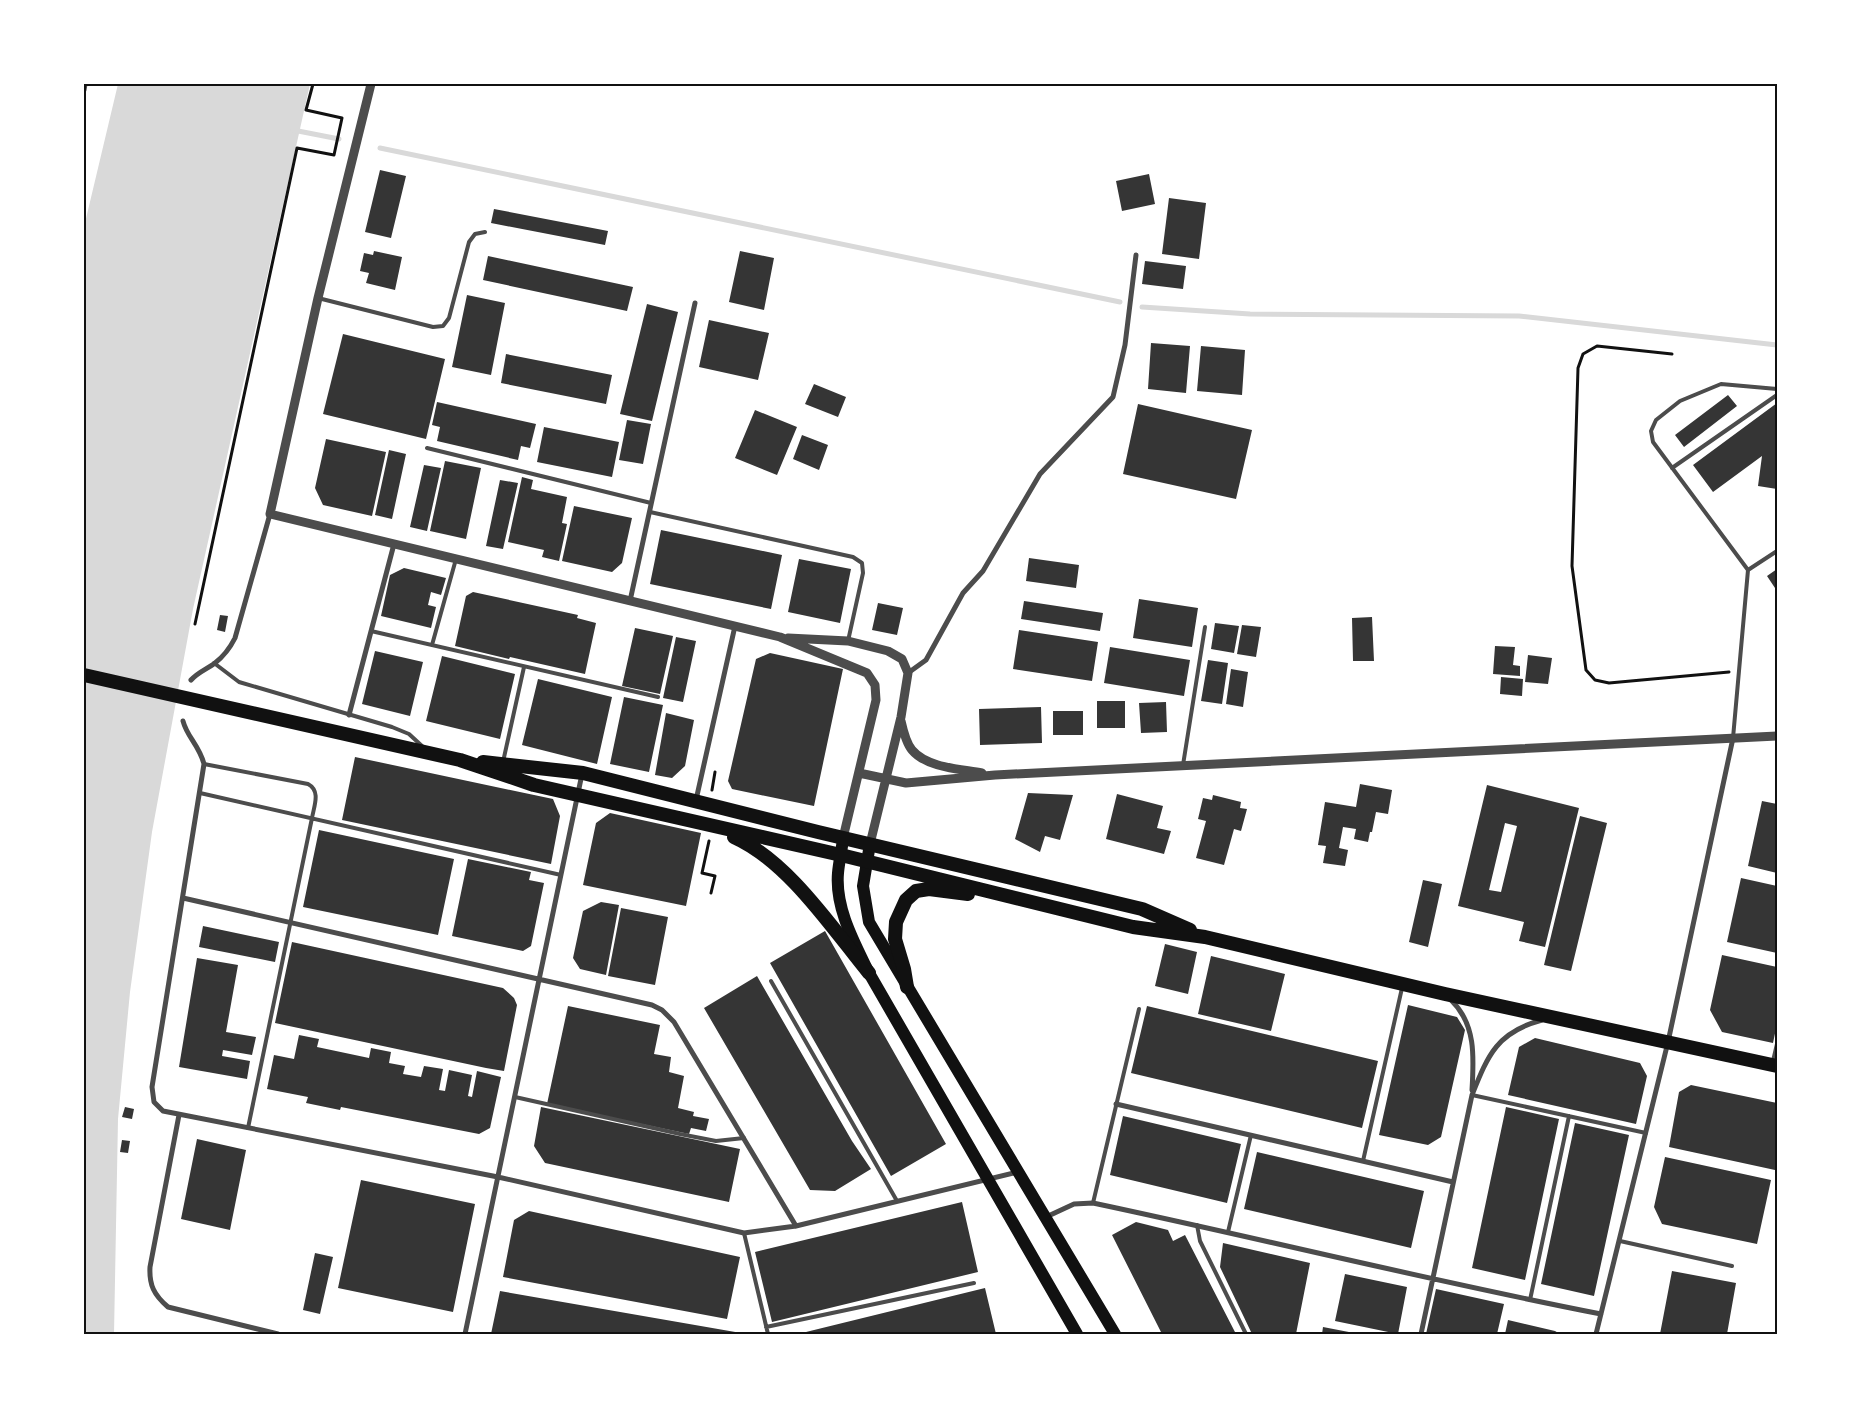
<svg xmlns="http://www.w3.org/2000/svg" width="1861" height="1418" font-family="'Source Sans 3',sans-serif">
	<style>
		.water { fill: #d9d9d9 }
		.lines { fill: none; stroke-linecap: round; stroke-linejoin: round }
		.stream { stroke: #d9d9d9; stroke-width: 5 }
		.building { fill: #353535; fill-rule: evenodd }
		.path { stroke: #111; stroke-width: 3 }
		.service { stroke: #4c4c4c; stroke-width: 4 }
		.minor { stroke: #4c4c4c; stroke-width: 5 }
		.tertiary { stroke: #4c4c4c; stroke-width: 9 }
		.primary { stroke: #111; stroke-width: 12 }
		.trunk { stroke: #111; stroke-width: 14 }
		.neatline { fill: none; stroke: #111; stroke-width: 2 }
	</style>
	<rect width="100%" height="100%" fill="#fff"/>
	<!-- water -->
	<path class="water" d="M 118,84 L 310,84 L 193,609 L 152,832 L 130,992 L 118,1119 L 114,1334 L 84,1334 L 84,227 Z"/>
	<g class="lines">
		<!-- stream -->
		<path class="stream" d="M 293,130 L 339,139
			M 380,148 L 1120,302
			M 1142,307 L 1250,314 L 1519,316 L 1777,345"/>
	</g>
	<!-- building -->
	<path class="building" d="M 380,170 L 406,176 L 391,238 L 365,232 Z
		M 1149,174 L 1155,204 L 1122,211 L 1116,181 Z
		M 1169,198 L 1206,203 L 1199,259 L 1162,254 Z
		M 494,209 L 608,231 L 605,245 L 491,223 Z
		M 374,251 L 402,257 L 395,290 L 366,283 L 369,273 L 360,271 L 364,253 L 373,255 Z
		M 740,251 L 774,258 L 764,310 L 729,302 Z
		M 488,256 L 633,287 L 627,311 L 483,280 Z
		M 1145,261 L 1186,266 L 1183,289 L 1142,284 Z
		M 467,295 L 505,303 L 491,375 L 452,367 Z
		M 647,304 L 678,312 L 652,421 L 620,414 Z
		M 709,320 L 769,333 L 758,380 L 699,367 Z
		M 343,334 L 445,359 L 426,439 L 323,414 Z
		M 1151,343 L 1190,346 L 1186,393 L 1148,389 Z
		M 1201,346 L 1245,350 L 1242,395 L 1197,391 Z
		M 506,354 L 612,375 L 606,404 L 501,383 Z
		M 814,384 L 846,397 L 838,417 L 805,404 Z
		M 1728,395 L 1737,406 L 1684,447 L 1675,435 Z
		M 437,402 L 536,424 L 530,448 L 521,446 L 518,460 L 437,441 L 440,427 L 432,425 Z
		M 1777,403 L 1777,489 L 1758,486 L 1762,456 L 1713,492 L 1693,465 Z
		M 1138,404 L 1252,430 L 1236,499 L 1123,474 Z
		M 755,410 L 797,427 L 777,475 L 735,458 Z
		M 627,420 L 651,424 L 643,464 L 619,460 Z
		M 544,427 L 619,442 L 612,477 L 537,462 Z
		M 802,435 L 828,445 L 819,470 L 793,459 Z
		M 326,439 L 386,452 L 372,516 L 323,505 L 315,488 Z
		M 389,450 L 406,454 L 392,519 L 375,515 Z
		M 445,461 L 481,468 L 466,539 L 430,531 Z
		M 424,465 L 441,468 L 427,531 L 410,527 Z
		M 522,477 L 533,480 L 531,489 L 567,497 L 562,523 L 567,524 L 559,561 L 542,557 L 544,550 L 508,542 Z
		M 500,480 L 518,483 L 503,549 L 486,546 Z
		M 574,506 L 632,518 L 622,563 L 612,572 L 562,561 Z
		M 661,530 L 782,555 L 771,609 L 650,584 Z
		M 1029,558 L 1079,565 L 1076,588 L 1026,581 Z
		M 799,559 L 851,569 L 840,623 L 788,612 Z
		M 404,568 L 446,578 L 441,595 L 431,592 L 428,605 L 436,607 L 431,628 L 381,616 L 390,575 Z
		M 1777,569 L 1777,591 L 1767,576 Z
		M 473,592 L 578,615 L 577,618 L 596,623 L 585,674 L 510,657 L 509,659 L 455,646 L 466,596 Z
		M 1139,599 L 1198,608 L 1192,647 L 1133,638 Z
		M 1024,601 L 1103,613 L 1100,631 L 1021,619 Z
		M 878,603 L 903,608 L 897,635 L 872,630 Z
		M 220,615 L 228,616 L 225,632 L 217,630 Z
		M 1372,617 L 1374,661 L 1353,661 L 1352,618 Z
		M 1215,623 L 1239,626 L 1234,653 L 1211,649 Z
		M 1242,625 L 1261,627 L 1256,657 L 1237,654 Z
		M 635,628 L 673,636 L 660,694 L 622,686 Z
		M 1019,630 L 1098,642 L 1092,681 L 1013,669 Z
		M 676,637 L 696,641 L 683,702 L 663,698 Z
		M 1495,646 L 1515,647 L 1513,665 L 1520,666 L 1520,676 L 1493,674 Z
		M 1110,647 L 1190,660 L 1184,696 L 1104,683 Z
		M 375,651 L 423,662 L 410,716 L 362,704 Z
		M 770,653 L 843,669 L 814,806 L 732,789 L 728,781 L 756,659 Z
		M 1528,655 L 1552,658 L 1548,684 L 1525,682 Z
		M 442,656 L 515,674 L 500,739 L 426,721 Z
		M 1208,660 L 1228,663 L 1222,704 L 1201,701 Z
		M 1231,669 L 1248,672 L 1243,707 L 1226,704 Z
		M 1501,677 L 1523,679 L 1522,696 L 1500,694 Z
		M 538,679 L 612,697 L 597,764 L 522,745 Z
		M 624,697 L 663,705 L 649,772 L 610,764 Z
		M 1097,701 L 1125,701 L 1125,728 L 1097,728 Z
		M 1166,702 L 1167,732 L 1141,733 L 1139,703 Z
		M 1041,707 L 1042,743 L 980,745 L 979,709 Z
		M 1053,711 L 1083,711 L 1083,735 L 1053,735 Z
		M 666,713 L 694,720 L 685,766 L 672,778 L 655,775 Z
		M 355,757 L 553,799 L 560,816 L 551,864 L 342,820 Z
		M 1360,784 L 1392,790 L 1388,814 L 1376,812 L 1372,832 L 1370,832 L 1368,842 L 1354,839 L 1356,829 L 1343,827 L 1339,848 L 1348,850 L 1345,866 L 1323,863 L 1326,846 L 1318,845 L 1325,802 L 1356,807 Z
		M 1487,785 L 1579,808 L 1545,947 L 1519,941 L 1524,922 L 1458,906 ZM 1505,823 L 1517,826 L 1501,892 L 1489,890 Z
		M 1028,793 L 1073,795 L 1060,840 L 1045,836 L 1040,852 L 1015,839 Z
		M 1117,794 L 1163,806 L 1157,828 L 1171,831 L 1164,854 L 1106,839 Z
		M 1213,795 L 1241,802 L 1240,808 L 1247,809 L 1241,831 L 1234,829 L 1224,865 L 1196,858 L 1206,821 L 1198,819 L 1203,798 L 1212,800 Z
		M 1762,801 L 1777,804 L 1777,873 L 1748,866 Z
		M 610,813 L 701,833 L 686,906 L 583,885 L 596,823 Z
		M 1580,816 L 1607,823 L 1571,971 L 1544,965 Z
		M 319,830 L 454,859 L 438,935 L 303,907 Z
		M 468,859 L 531,872 L 529,880 L 544,883 L 531,946 L 523,951 L 452,936 Z
		M 1741,878 L 1777,886 L 1777,953 L 1727,942 Z
		M 1423,880 L 1442,884 L 1428,947 L 1409,942 Z
		M 601,902 L 619,905 L 606,975 L 580,969 L 573,958 L 583,911 Z
		M 621,908 L 668,917 L 655,985 L 608,976 Z
		M 203,926 L 279,942 L 275,962 L 199,947 Z
		M 825,931 L 946,1144 L 891,1176 L 770,963 Z
		M 292,942 L 503,988 L 514,998 L 517,1005 L 504,1071 L 486,1068 L 275,1023 Z
		M 1165,944 L 1197,952 L 1188,994 L 1155,986 Z
		M 1722,955 L 1777,967 L 1777,1024 L 1773,1043 L 1722,1032 L 1710,1010 Z
		M 1211,956 L 1285,974 L 1271,1031 L 1198,1014 Z
		M 197,958 L 238,965 L 226,1032 L 256,1037 L 252,1055 L 223,1050 L 222,1056 L 250,1061 L 247,1079 L 179,1067 Z
		M 757,976 L 852,1141 L 871,1169 L 835,1191 L 810,1190 L 704,1008 Z
		M 1408,1005 L 1457,1017 L 1465,1030 L 1441,1137 L 1428,1145 L 1379,1135 Z
		M 568,1006 L 660,1025 L 654,1054 L 671,1057 L 669,1072 L 684,1076 L 678,1108 L 694,1112 L 693,1116 L 709,1119 L 706,1131 L 691,1128 L 689,1134 L 547,1104 Z
		M 1147,1006 L 1378,1061 L 1362,1128 L 1131,1073 Z
		M 299,1035 L 319,1039 L 317,1047 L 369,1058 L 371,1048 L 391,1052 L 389,1063 L 405,1066 L 403,1074 L 421,1077 L 424,1066 L 443,1069 L 439,1090 L 445,1091 L 449,1070 L 472,1075 L 468,1096 L 472,1097 L 477,1071 L 501,1077 L 490,1128 L 479,1134 L 341,1107 L 340,1110 L 306,1103 L 308,1097 L 267,1089 L 274,1055 L 294,1059 Z
		M 1535,1038 L 1640,1063 L 1647,1076 L 1636,1124 L 1508,1095 L 1519,1047 Z
		M 1691,1085 L 1777,1103 L 1777,1157 L 1775,1170 L 1669,1147 L 1679,1092 Z
		M 125,1107 L 134,1109 L 132,1119 L 122,1117 Z
		M 541,1107 L 740,1149 L 729,1202 L 545,1163 L 534,1146 Z
		M 1506,1107 L 1559,1119 L 1525,1280 L 1472,1268 Z
		M 1123,1116 L 1241,1144 L 1227,1203 L 1110,1175 Z
		M 1575,1123 L 1629,1135 L 1594,1296 L 1541,1284 Z
		M 197,1139 L 246,1150 L 230,1230 L 181,1219 Z
		M 122,1140 L 130,1141 L 128,1153 L 120,1152 Z
		M 1257,1152 L 1424,1191 L 1411,1248 L 1244,1209 Z
		M 1665,1157 L 1771,1180 L 1757,1244 L 1662,1224 L 1654,1207 Z
		M 361,1180 L 475,1204 L 453,1312 L 338,1288 Z
		M 962,1202 L 978,1272 L 772,1322 L 755,1252 Z
		M 529,1211 L 740,1257 L 727,1319 L 503,1277 L 514,1220 Z
		M 1136,1222 L 1168,1230 L 1173,1241 L 1185,1235 L 1236,1334 L 1162,1334 L 1112,1235 Z
		M 1223,1243 L 1310,1263 L 1296,1334 L 1252,1334 L 1220,1267 Z
		M 315,1253 L 333,1257 L 320,1314 L 303,1310 Z
		M 1672,1271 L 1736,1283 L 1727,1334 L 1660,1334 Z
		M 1345,1274 L 1407,1287 L 1398,1334 L 1335,1321 Z
		M 985,1288 L 996,1334 L 798,1334 L 810,1331 Z
		M 1436,1289 L 1504,1304 L 1497,1334 L 1426,1334 Z
		M 500,1291 L 741,1333 L 741,1334 L 491,1334 Z
		M 1508,1320 L 1555,1331 L 1560,1334 L 1505,1334 Z
		M 1323,1327 L 1354,1333 L 1354,1334 L 1322,1334 Z"/>
	<g class="lines">
		<!-- path -->
		<path class="path" d="M 1672,354 L 1597,346 L 1583,354 L 1578,368 L 1572,566 L 1586,670 L 1595,680 L 1609,683 L 1729,672
			M 195,624 L 297,148 L 334,155 L 342,118 L 306,110 L 313,84
			M 712,790 L 715,772
			M 709,841 L 702,873 L 715,876 L 711,893"/>
		<!-- service -->
		<path class="service" d="M 318,298 L 433,327 L 443,326 L 449,318 L 469,242 L 475,234 L 485,232
			M 427,448 L 651,503
			M 1672,468 L 1777,395
			M 650,512 L 853,557 L 862,563 L 863,573 L 848,641
			M 1748,570 L 1777,551
			M 371,631 L 658,697
			M 432,645 L 456,559
			M 214,663 L 239,682 L 392,727 L 409,734 L 422,746
			M 1733,738 L 1748,570 L 1653,442 L 1651,431 L 1656,420 L 1680,401 L 1721,384 L 1777,389
			M 503,762 L 524,667
			M 204,764 L 308,784 C 321,791 314,806 312,818 L 248,1128
			M 1183,765 L 1205,627
			M 200,793 L 561,875
			M 771,981 L 897,1201
			M 1773,1061 L 1777,1044
			M 1472,1095 L 1646,1133
			M 515,1097 L 680,1134 L 716,1141 L 744,1138
			M 1363,1161 L 1402,988
			M 1093,1203 L 1139,1009
			M 1197,1225 L 1200,1241 L 1246,1334
			M 1228,1232 L 1251,1135
			M 744,1233 L 768,1334
			M 1620,1241 L 1732,1266
			M 1530,1300 L 1569,1116
			M 766,1327 L 974,1283"/>
		<!-- minor -->
		<path class="minor" d="M 84,90 L 85,84
			M 630,601 L 695,303
			M 908,673 L 926,660 L 963,593 L 983,571 L 1040,474 L 1113,397 L 1125,345 L 1136,255
			M 191,680 C 198,672 207,669 215,663 C 224,656 230,648 235,638 L 270,514
			M 349,715 L 394,544
			M 183,721 C 187,737 199,745 204,764 L 152,1087 L 154,1102 L 163,1111 L 498,1177 L 744,1233 L 796,1226 L 1018,1172
			M 696,800 L 735,626
			M 183,898 L 652,1005 L 662,1010 L 674,1022 L 796,1226
			M 1451,1000 C 1476,1024 1474,1057 1472,1090
			M 1116,1104 L 1453,1182
			M 179,1115 L 150,1267 C 149,1285 154,1295 168,1307 L 278,1334
			M 1046,1217 L 1074,1204 L 1093,1203 C 1263,1239 1431,1281 1601,1314
			M 465,1334 L 582,774
			M 1421,1334 L 1472,1095 C 1488,1055 1497,1032 1542,1020
			M 1596,1334 L 1668,1042 L 1733,738"/>
		<!-- tertiary -->
		<path class="tertiary" d="M 371,84 L 318,298 L 270,514 L 780,637 L 867,673 L 875,685 L 876,700 L 843,838
			M 788,638 L 848,641 L 888,651 L 902,659 L 908,673 L 901,717 L 870,844
			M 901,721 C 903,730 906,743 912,750 C 927,768 961,769 982,773
			M 859,773 L 906,783 L 995,775 L 1777,736"/>
		<!-- primary -->
		<path class="primary" d="M 843,838 C 842,850 839,861 838,873 C 835,908 854,942 869,973 L 1077,1334
			M 870,844 L 863,886 L 869,922 L 1115,1334"/>
		<!-- trunk -->
		<path class="trunk" d="M 84,675 L 460,760 L 534,785 L 841,855 L 1133,927 L 1205,937 L 1445,994 L 1777,1066
			M 483,762 L 583,773 L 818,832 L 1142,909 L 1190,930
			M 734,837 C 788,861 832,928 869,973
			M 907,987 L 904,969 L 895,939 L 896,922 L 906,900 L 916,891 L 929,889 L 968,894"/>
	</g>
	<!-- border -->
	<rect width="1861" height="1418" fill="none" stroke="#ffffff" stroke-width="170"/>
	<rect x="85" y="85" width="1691" height="1248" class="neatline"/>
</svg>
